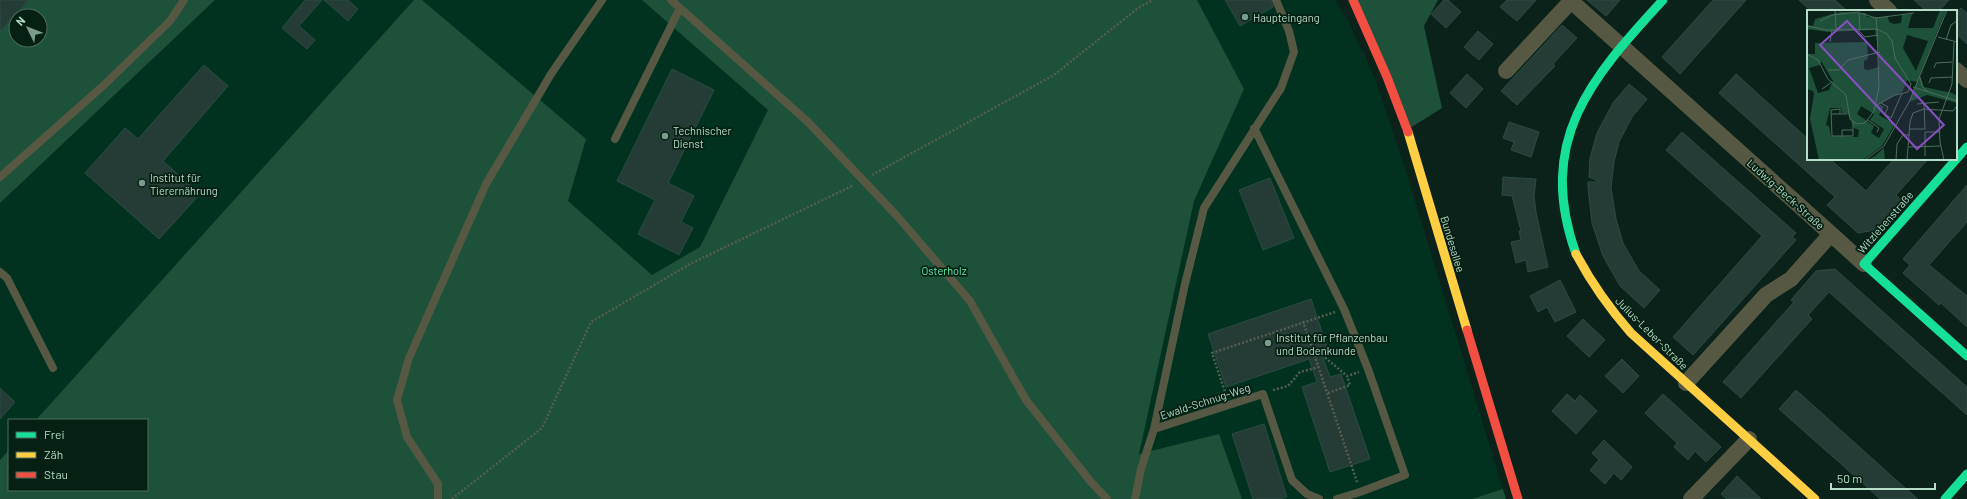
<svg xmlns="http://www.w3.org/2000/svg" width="1967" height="499" font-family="Barlow,sans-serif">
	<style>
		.built { fill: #01321f; fill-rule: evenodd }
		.green { fill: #1d5139; fill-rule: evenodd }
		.building { fill: #253b35; stroke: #2a4c44 }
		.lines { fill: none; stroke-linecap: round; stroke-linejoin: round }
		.path { stroke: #565e4f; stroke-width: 2.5; stroke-dasharray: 2 2; stroke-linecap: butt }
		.lane { stroke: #565844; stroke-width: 8 }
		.street { stroke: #565844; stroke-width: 16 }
		.fast { stroke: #16e098; stroke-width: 9 }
		.slow { stroke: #ffcf43; stroke-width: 9 }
		.jam { stroke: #f24e42; stroke-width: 9 }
		.poi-dot { fill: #7a9c8a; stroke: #062014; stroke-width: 1.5 }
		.labels { text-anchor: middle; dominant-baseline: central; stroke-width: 3.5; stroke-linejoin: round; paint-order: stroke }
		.poi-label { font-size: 11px; fill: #b6ddc7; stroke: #062014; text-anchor: start }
		.street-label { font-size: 11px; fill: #b6ddc7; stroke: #062014 }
		.park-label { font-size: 11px; fill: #5decac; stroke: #062014 }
		.inset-road { fill: none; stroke: #4f6d5f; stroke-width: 1 }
		.view { fill: #874fc1; fill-opacity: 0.15; stroke: #874fc1; stroke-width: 2 }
		.inset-edge { fill: none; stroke: #b6ddc7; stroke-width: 2 }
	</style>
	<rect width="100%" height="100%" fill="#0a2219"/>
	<!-- built -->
	<path class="built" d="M 0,0 L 1335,0 L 1347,19 L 1375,79 L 1405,168 L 1506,499 L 0,499 ZM 16,16 L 40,16 L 40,40 L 16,40 ZM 9,420 L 147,420 L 147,490 L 9,490 Z"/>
	<!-- green -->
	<path class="green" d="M 0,0 L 215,0 L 0,203 ZM 16,16 L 40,16 L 40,40 L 16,40 Z
		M 414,0 L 422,0 L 586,139 L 568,201 L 652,275 L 700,247 L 768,110 L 642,0 L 1197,0 L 1244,89 L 1194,201 L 1139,454 L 1219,434 L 1242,499 L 0,499 L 0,460 L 9,450 L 9,490 L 147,490 L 147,420 L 36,420 Z
		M 1352,0 L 1438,0 L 1424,26 L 1442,108 L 1407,130 Z
		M 1503,489 L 1506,499 L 1472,499 Z"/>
	<!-- building -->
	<path class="building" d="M 0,0 L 29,0 L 0,31 Z
		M 305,0 L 322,0 L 299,26 L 315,40 L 307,49 L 282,28 Z
		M 324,0 L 348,0 L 358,9 L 348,21 Z
		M 1225,0 L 1271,0 L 1273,7 L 1240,26 Z
		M 1444,0 L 1448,0 L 1461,12 L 1446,28 L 1431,14 Z
		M 1507,0 L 1536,0 L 1517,21 L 1500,7 Z
		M 1587,0 L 1620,0 L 1606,16 Z
		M 1713,0 L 1746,0 L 1680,74 L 1662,57 Z
		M 1799,0 L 1835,0 L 1847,11 L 1811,11 Z
		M 1914,0 L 1949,0 L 1939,11 L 1926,11 Z
		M 1961,8 L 1967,13 L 1967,44 L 1956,34 L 1956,14 Z
		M 1562,25 L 1577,38 L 1553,64 L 1555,66 L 1517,105 L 1501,91 Z
		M 1478,31 L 1493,44 L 1479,60 L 1464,47 Z
		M 204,65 L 228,86 L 163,161 L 200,194 L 159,239 L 85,173 L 125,128 L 138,139 Z
		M 672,69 L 714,90 L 668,183 L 694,196 L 681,222 L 693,228 L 679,255 L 638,234 L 655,200 L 617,181 Z
		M 1467,74 L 1483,89 L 1466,108 L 1450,93 Z
		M 1736,74 L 1808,139 L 1808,159 L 1830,159 L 1866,191 L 1894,159 L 1928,159 L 1896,195 L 1902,201 L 1876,230 L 1858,233 L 1827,205 L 1835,197 L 1719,93 Z
		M 1629,84 L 1647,99 L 1632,117 L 1619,142 L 1614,162 L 1611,188 L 1616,219 L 1623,243 L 1639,271 L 1660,290 L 1644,308 L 1620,286 L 1603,256 L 1592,223 L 1588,188 L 1588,182 L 1601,182 L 1589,177 L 1590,158 L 1597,133 L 1613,103 Z
		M 1509,122 L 1539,132 L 1531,157 L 1511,150 L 1514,142 L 1503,138 Z
		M 1682,132 L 1796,233 L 1792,237 L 1796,240 L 1693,355 L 1673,337 L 1762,236 L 1666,150 Z
		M 1503,177 L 1536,179 L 1534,196 L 1536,212 L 1548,267 L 1528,272 L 1526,260 L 1516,263 L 1511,242 L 1521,240 L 1519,231 L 1521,231 L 1512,196 L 1502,195 Z
		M 1270,178 L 1294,238 L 1263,250 L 1239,190 Z
		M 1967,185 L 1967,222 L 1929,265 L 1967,296 L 1967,327 L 1941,303 L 1939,305 L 1903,273 L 1910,265 L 1903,259 Z
		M 1835,269 L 1967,387 L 1967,415 L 1829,292 L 1808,315 L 1812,319 L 1741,398 L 1723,382 L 1794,302 L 1791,300 L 1816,271 Z
		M 1560,280 L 1576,312 L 1555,322 L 1547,307 L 1538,312 L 1530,296 Z
		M 1311,299 L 1329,353 L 1322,355 L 1330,377 L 1341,374 L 1370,459 L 1330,472 L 1302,387 L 1317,382 L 1309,359 L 1226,387 L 1208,334 Z
		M 1583,319 L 1605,340 L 1589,357 L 1567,336 Z
		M 1622,359 L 1639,376 L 1623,393 L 1605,376 Z
		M 0,388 L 15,402 L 0,419 Z
		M 1796,390 L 1905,488 L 1918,499 L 1880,499 L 1867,487 L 1779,409 Z
		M 1567,394 L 1575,401 L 1580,395 L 1597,411 L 1576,434 L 1552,411 Z
		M 1663,394 L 1721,447 L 1706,462 L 1695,451 L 1688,460 L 1674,447 L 1677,443 L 1645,413 Z
		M 1264,424 L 1287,497 L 1280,499 L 1253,499 L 1232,434 Z
		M 1604,440 L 1632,467 L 1621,480 L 1614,473 L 1605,484 L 1590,470 L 1599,460 L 1592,453 Z
		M 1737,476 L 1761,499 L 1727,499 L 1721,494 Z"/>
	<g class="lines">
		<!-- path -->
		<path class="path" d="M 872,175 L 1054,75 L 1138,8 L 1153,0
			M 1303,321 L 1357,482
			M 1322,355 L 1347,376 L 1359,372
			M 1273,390 L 1288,386 L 1300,372 L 1319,367
			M 1328,393 L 1350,385 L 1347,376
			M 1226,395 L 1212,353 L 1335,312
			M 452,499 L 542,428 L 591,322 L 690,264 L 854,185"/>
		<!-- lane -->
		<path class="lane" d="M 671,0 L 808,122 L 897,216 L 970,301 L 1026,400 L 1091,482 L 1107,499
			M 1254,128 L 1344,309 L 1368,369 L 1405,475 L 1360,492 L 1337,499
			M 615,139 L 680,8
			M 0,177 L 104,85 L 170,21 L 184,0
			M 0,272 L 7,278 L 53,368
			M 1154,429 L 1263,394 L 1292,480 L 1307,494 L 1319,499
			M 438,499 L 438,484 L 407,437 L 397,400 L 409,358 L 486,184 L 551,74 L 602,0
			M 1135,499 L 1141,469 L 1154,429 L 1185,284 L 1204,208 L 1281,88 L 1294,52 L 1289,31 L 1276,0"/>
		<!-- street -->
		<path class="street" d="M 1877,0 L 1889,11
			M 1571,1 L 1831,234 L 1791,279 L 1766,295 L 1686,383
			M 1956,70 L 1967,80
			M 1506,71 L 1572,0
			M 1831,234 L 1864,264
			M 1691,499 L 1749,439"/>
		<!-- fast -->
		<path class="fast" d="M 1967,147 L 1864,264 L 1967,356
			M 1576,254 C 1536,141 1590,79 1663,0
			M 1945,499 L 1967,474"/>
		<!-- slow -->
		<path class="slow" d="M 1408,132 L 1467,330
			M 1576,254 C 1592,284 1608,307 1631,333 L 1815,499"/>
		<!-- jam -->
		<path class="jam" d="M 1353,0 L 1387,77 L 1408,132
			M 1467,330 L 1518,499"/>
	</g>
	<!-- markers -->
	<g class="poi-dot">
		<circle cx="1245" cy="17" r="4"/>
		<circle cx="665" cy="136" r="4"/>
		<circle cx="142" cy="183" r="4"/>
		<circle cx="1268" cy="343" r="4"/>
	</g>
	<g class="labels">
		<!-- poi labels -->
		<g class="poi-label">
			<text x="1253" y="17">Haupteingang</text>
			<text x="673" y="130">Technischer<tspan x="673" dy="13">Dienst</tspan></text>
			<text x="150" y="177">Institut für<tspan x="150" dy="13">Tierernährung</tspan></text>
			<text x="1276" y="337">Institut für Pflanzenbau<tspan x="1276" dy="13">und Bodenkunde</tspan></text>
		</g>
		<!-- street labels -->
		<g class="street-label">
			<text transform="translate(1786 194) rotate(42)">Ludwig-Beck-Straße</text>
			<text transform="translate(1885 222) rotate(-49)">Witzlebenstraße</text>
			<text transform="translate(1453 244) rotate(73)">Bundesallee</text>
			<text transform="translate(1652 333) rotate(45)">Julius-Leber-Straße</text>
			<text transform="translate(1205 401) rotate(-18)">Ewald-Schnug-Weg</text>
		</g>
		<!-- park labels -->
		<g class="park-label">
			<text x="944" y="270">Osterholz</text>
		</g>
	</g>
	<!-- overview -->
	<g transform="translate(1807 10)">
		<rect width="150" height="150" fill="#0a2219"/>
		<path d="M 133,0 L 139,0 L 110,72 L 100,70 L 96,81 L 72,94 L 77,97 L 72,105 L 88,114 L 75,136 L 56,150 L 12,150 L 3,109 L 7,84 L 6,81 L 0,79 L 0,44 L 8,44 L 8,33 L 60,32 L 61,49 L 57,51 L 57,59 L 61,60 L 72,57 L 71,36 L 68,20 L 21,22 L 0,19 L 0,15 L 6,16 L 8,9 L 33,2 L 59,3 L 60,7 L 81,7 L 82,12 L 87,14 L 94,13 L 95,5 L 105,4 L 101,18 L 126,18 ZM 100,25 L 121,31 L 109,61 L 96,38 ZM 14,51 L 26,71 L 22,80 L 11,83 L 2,58 L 13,55 ZM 54,96 L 67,104 L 63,110 L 77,119 L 72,128 L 64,123 L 67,116 L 50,104 ZM 23,98 L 34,98 L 35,103 L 41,104 L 47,118 L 52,120 L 51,127 L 24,126 L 22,116 L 19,115 ZM 113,66 L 117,77 L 145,83 L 150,86 L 150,93 L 120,85 L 102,92 ZM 77,138 L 78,150 L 60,150 L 68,146 Z" fill="#1d5139" fill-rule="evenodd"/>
		<path class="inset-road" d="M 28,0 L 29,19M 53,3 L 69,8M 13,11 L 25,5 L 52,2 L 53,19M 0,16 L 20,20 L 70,19 L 69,8 L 107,3M 51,20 L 58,27 L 71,25M 131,27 L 150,32M 139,30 L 144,15 L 150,11M 23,32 L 25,20M 0,44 L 11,50 L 21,69 L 39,85 L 43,109 L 50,114 L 58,113 L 67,101 L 72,77 L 70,19 L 80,24 L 85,31 L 88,48 L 104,74 L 101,82 L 88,85 L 68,96M 127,58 L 129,53 L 145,52M 21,60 L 32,60 L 41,50 L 73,42M 113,67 L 115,76 L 120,81M 122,73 L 124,68 L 146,67M 106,77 L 150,91M 15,79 L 25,72M 74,93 L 81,97 L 78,104 L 84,108 L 95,83M 110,94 L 132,92M 24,104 L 40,104M 33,104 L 33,99 L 24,100 L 25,126 L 46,126 L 46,112M 61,110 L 72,118 L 70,122M 103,119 L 118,119 L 117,94M 35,127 L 35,120 L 46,120M 102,137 L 134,136M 118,146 L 118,122 L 133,122M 58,150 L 77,136 L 102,92 L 140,0M 89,150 L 90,134 L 96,125 L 103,125M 100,150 L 103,112 L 106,103 L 117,99 L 146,101 L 150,96M 111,150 L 125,150M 125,150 L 144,150M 137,150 L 133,132 L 132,109 L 145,74 L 147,32"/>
		<path class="view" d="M 40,11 L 137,115 L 110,139 L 13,35 Z"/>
		<rect width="150" height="150" class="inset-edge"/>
	</g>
	<!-- legend -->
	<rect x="8" y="419" width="140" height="72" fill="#062014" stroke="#4c6c5c"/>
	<rect x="16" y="432" width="20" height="6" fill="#16e098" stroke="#4c6c5c"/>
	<text x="44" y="439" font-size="12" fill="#b6ddc7">Frei</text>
	<rect x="16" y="452" width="20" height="6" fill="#ffcf43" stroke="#4c6c5c"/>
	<text x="44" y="459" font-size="12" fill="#b6ddc7">Zäh</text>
	<rect x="16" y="472" width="20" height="6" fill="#f24e42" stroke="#4c6c5c"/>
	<text x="44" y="479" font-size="12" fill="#b6ddc7">Stau</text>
	<!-- north arrow -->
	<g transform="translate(28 28) rotate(313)"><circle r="19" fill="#062014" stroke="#4c6c5c"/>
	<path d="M0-3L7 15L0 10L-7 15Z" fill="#7a9c8a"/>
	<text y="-6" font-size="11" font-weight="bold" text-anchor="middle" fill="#b6ddc7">N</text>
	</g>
	<!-- scale -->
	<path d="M1831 483v6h104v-6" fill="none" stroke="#b6ddc7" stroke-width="2"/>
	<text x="1837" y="483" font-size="12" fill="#b6ddc7" stroke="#062014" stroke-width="3" paint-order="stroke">50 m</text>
</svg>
